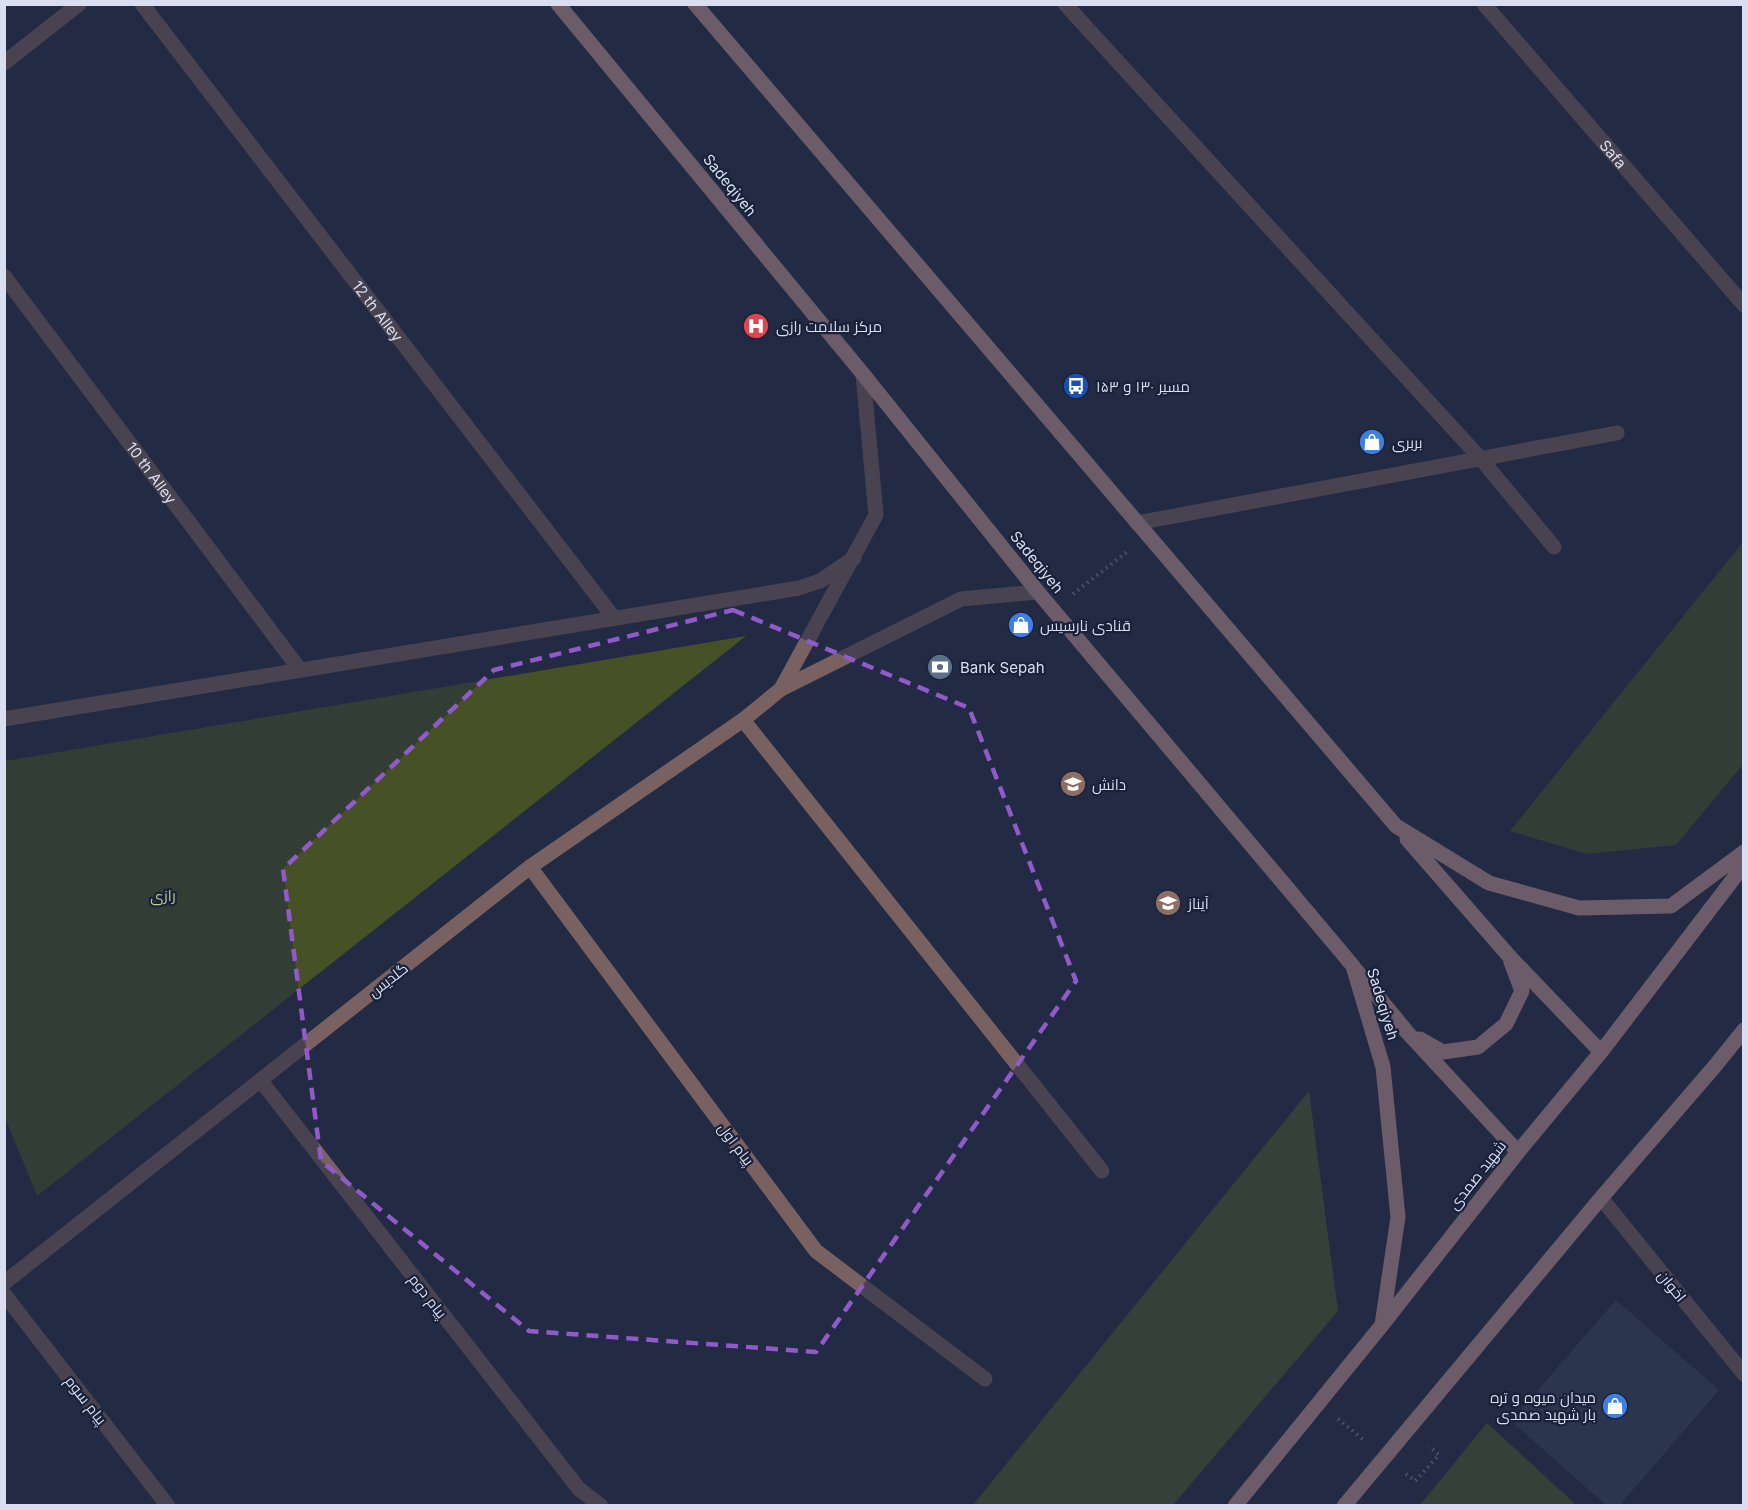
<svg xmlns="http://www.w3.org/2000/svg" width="1748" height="1510" font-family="Inter,Cairo,sans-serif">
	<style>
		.green { fill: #465226 }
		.forest { fill: #4c592c }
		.building { fill: #37405a }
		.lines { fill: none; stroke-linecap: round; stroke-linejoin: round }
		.path { stroke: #80869b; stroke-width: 4; stroke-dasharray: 1.5 4.5; stroke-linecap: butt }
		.minor { stroke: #796162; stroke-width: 15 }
		.major { stroke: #c59597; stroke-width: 15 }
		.marked { fill: none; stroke: #9259cb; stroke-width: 4.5; stroke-dasharray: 12 8; stroke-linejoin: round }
		.labels { text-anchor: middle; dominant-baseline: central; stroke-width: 4.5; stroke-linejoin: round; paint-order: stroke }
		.street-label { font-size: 15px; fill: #d9dff0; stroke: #1a213a }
		.poi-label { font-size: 15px; fill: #d9dff0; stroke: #1a213a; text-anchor: start }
		.park-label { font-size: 15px; fill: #bad087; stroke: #1a213a }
	</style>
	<rect width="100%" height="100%" fill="#232b44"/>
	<!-- green -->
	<path class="green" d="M 1743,542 L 1743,764 L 1676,845 L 1587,854 L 1510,831 Z
		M 746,636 L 37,1196 L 5,1117 L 5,761 Z"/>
	<!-- forest -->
	<path class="forest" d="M 1309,1091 L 1338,1311 L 1173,1505 L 973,1505 Z
		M 1487,1423 L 1574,1503 L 1572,1505 L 1420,1505 Z"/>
	<!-- building -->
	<path class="building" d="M 1616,1300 L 1719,1390 L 1619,1506 L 1607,1506 L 1511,1421 Z"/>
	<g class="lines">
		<!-- path -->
		<path class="path" d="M 1073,594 L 1128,551
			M 1338,1419 L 1365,1441
			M 1406,1474 L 1415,1481 L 1439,1455 L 1429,1446"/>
		<!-- minor -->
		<g class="minor">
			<path id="s1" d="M 142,4 L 614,618"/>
			<path d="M 1065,4 L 1481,459 L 1554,547"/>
			<path id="s2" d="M 1484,4 L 1744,305"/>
			<path d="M 4,63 L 79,4"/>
			<path id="s3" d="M 4,276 L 300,670"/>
			<path d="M 1137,523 L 1617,433"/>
			<path d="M 781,689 L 876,515 L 863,374"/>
			<path d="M 4,719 L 799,588 L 820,581 L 854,558"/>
			<path d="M 743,720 L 1102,1171"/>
			<path d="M 530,867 L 816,1251 L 985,1379"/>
			<path d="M 261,1081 L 579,1489 L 601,1506"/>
			<path d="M 1601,1198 L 1744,1374"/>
			<path d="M 4,1283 L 530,867 L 743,720 L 781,689 L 961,599 L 1038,592"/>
			<path d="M 4,1294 L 168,1506"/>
		</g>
		<!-- major -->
		<path class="major" d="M 558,4 L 863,374 L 1038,592 L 1353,966 L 1383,1067 L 1398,1217 L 1382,1325
			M 695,4 L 1396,826 L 1489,883 L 1579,908 L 1671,906 L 1744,852
			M 1407,839 L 1509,956 L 1601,1052
			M 1356,970 L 1407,1032 L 1518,1152
			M 1420,1039 L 1443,1052 L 1478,1047 L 1506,1024 L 1522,991 L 1511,962
			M 1235,1506 L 1382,1325 L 1518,1152 L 1601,1052 L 1744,865
			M 1344,1506 L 1601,1198 L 1715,1066 L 1744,1030"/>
	</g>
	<!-- marked area -->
	<path d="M0 0H1748V1510H0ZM 733,610 L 969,708 L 1076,981 L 816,1352 L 529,1331 L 321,1161 L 283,869 L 494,670 Z" fill="#232b44" fill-opacity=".55" fill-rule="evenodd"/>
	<path class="marked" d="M 733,610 L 969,708 L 1076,981 L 816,1352 L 529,1331 L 321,1161 L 283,869 L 494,670 Z"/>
	<!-- icons -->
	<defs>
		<g id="hospital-disc" transform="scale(1.35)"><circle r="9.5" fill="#e0444e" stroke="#1a213a"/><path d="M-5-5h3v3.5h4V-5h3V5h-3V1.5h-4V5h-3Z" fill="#fff"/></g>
		<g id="bus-disc" transform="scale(1.35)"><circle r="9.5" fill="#1a4fb4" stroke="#1a213a"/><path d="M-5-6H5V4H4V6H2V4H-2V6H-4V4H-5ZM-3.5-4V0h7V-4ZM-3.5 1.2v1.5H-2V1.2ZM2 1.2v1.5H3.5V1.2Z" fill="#fff"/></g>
		<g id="shop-disc" transform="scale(1.35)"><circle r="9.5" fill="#3f7fe0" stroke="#1a213a"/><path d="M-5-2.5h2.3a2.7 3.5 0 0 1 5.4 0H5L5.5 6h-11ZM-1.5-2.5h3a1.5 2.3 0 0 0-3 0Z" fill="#fff"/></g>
		<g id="bank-disc" transform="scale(1.35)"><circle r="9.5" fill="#5c6f8a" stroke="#1a213a"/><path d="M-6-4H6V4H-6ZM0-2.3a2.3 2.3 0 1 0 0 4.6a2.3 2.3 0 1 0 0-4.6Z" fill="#fff"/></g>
		<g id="school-disc" transform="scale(1.35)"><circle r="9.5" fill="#8d6e63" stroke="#1a213a"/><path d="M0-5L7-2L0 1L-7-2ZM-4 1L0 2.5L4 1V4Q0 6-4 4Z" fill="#fff"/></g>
	</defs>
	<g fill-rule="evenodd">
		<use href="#hospital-disc" x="756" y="326"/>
		<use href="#bus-disc" x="1076" y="386"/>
		<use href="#shop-disc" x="1372" y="442"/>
		<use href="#shop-disc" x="1021" y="625"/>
		<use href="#bank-disc" x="940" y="667"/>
		<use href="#school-disc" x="1073" y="784"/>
		<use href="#school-disc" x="1168" y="903"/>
		<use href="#shop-disc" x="1615" y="1406"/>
	</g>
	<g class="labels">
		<!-- street labels -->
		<g class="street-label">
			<text stroke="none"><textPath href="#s2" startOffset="198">Safa</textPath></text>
			<text transform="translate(730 185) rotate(51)">Sadeqiyeh</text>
			<text stroke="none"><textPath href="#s1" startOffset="387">12 th Alley</textPath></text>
			<text stroke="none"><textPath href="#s3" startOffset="246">10 th Alley</textPath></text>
			<text transform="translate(1037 562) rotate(51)">Sadeqiyeh</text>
			<text transform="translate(388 980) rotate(-38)">گلدیس</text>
			<text transform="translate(1383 1004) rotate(73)">Sadeqiyeh</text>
			<text transform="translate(736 1144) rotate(53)">پیام اول</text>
			<text transform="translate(1477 1175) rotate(-52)">شهید صمدی</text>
			<text transform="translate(1672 1286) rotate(51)">اخوان</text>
			<text transform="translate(428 1296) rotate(52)">پیام دوم</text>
			<text transform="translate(86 1400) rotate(52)">پیام سوم</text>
		</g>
		<!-- poi labels -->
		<g class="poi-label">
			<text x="776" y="326">مرکز سلامت رازی</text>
			<text x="1096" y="386">مسیر ۱۳۰ و ۱۵۳</text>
			<text x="1392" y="442">بربری</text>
			<text x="1040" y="625">قنادی نارسیس</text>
			<text x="960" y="667">Bank Sepah</text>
			<text x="1092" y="784">دانش</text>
			<text x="1188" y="903">آیناز</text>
			<text x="1596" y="1397" text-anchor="end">میدان میوه و تره<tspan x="1596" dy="17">بار شهید صمدی</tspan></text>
		</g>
		<!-- park labels -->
		<g class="park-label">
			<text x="163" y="895">رازی</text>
		</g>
	</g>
	<!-- border -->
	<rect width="1748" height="1510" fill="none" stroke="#d9dff0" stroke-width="12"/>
</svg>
